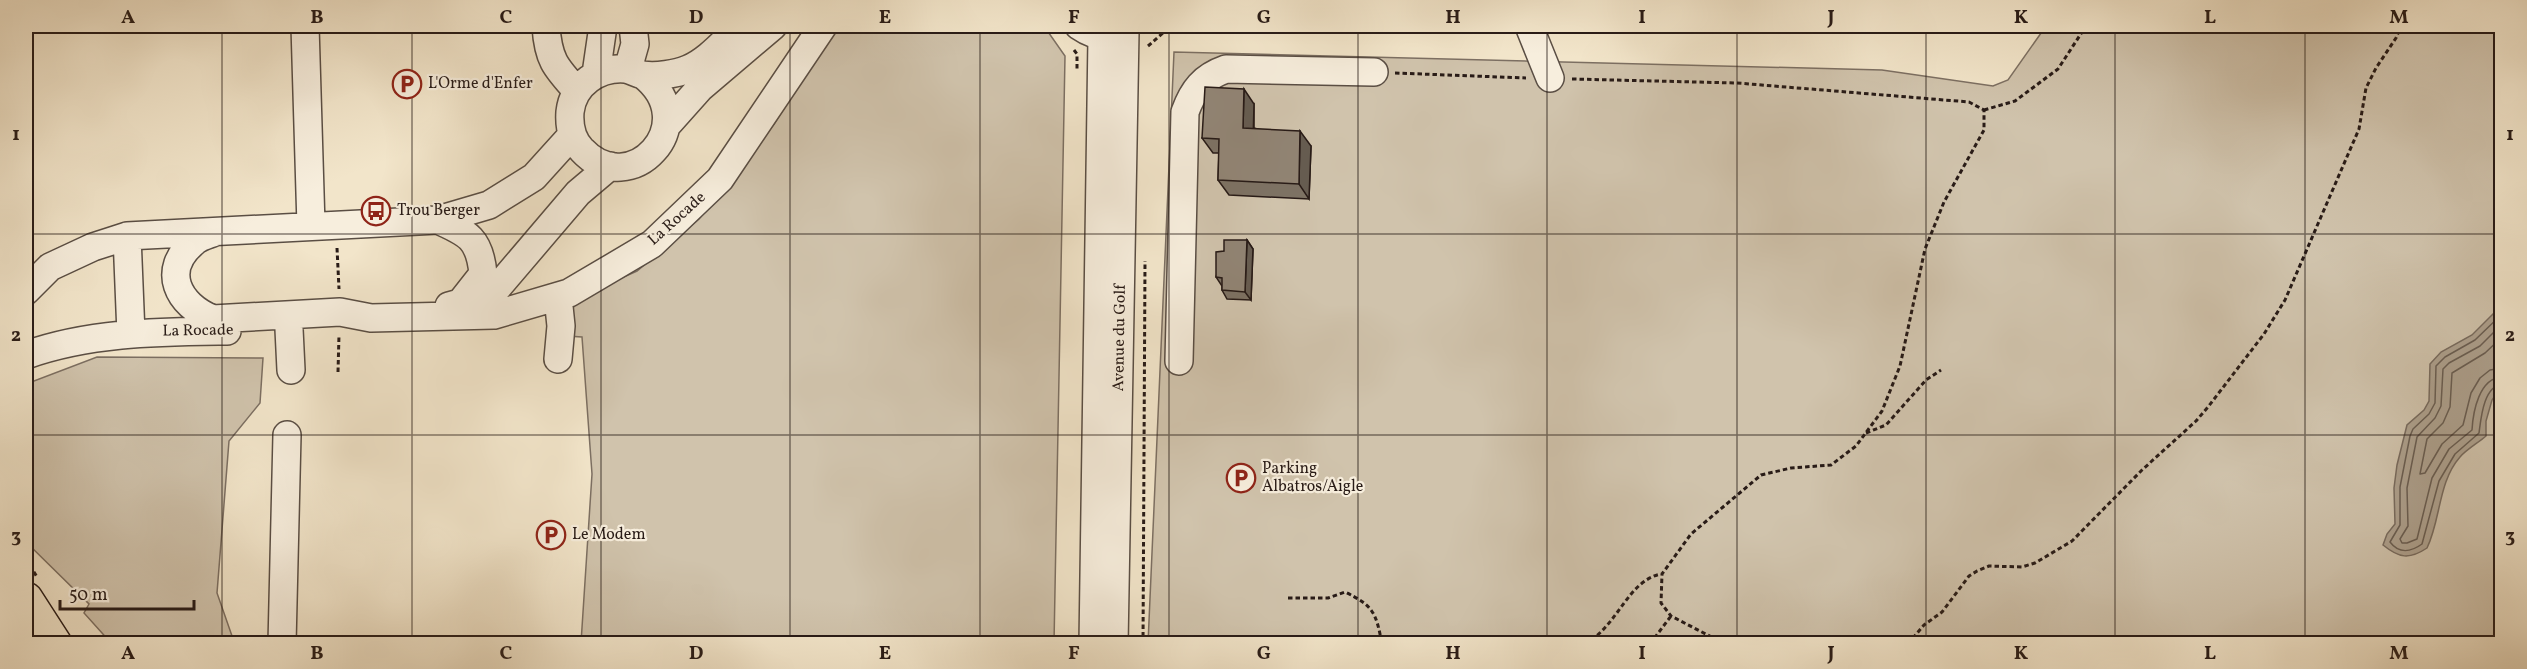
<svg xmlns="http://www.w3.org/2000/svg" width="2527" height="669" font-family="Vollkorn,serif">
	<style>
		.green { fill: #d0c3ac; stroke: #7c6f62; stroke-width: 1.5 }
		.water { fill: #ada08d; stroke: #786b5e; stroke-width: 1.5 }
		.lines { fill: none; stroke-linecap: round; stroke-linejoin: round }
		.shore { stroke: #6a5e52; stroke-width: 1.5 }
		.minor-casing { stroke: #5a4e44; stroke-width: 30 }
		.major-casing { stroke: #281b17; stroke-width: 36 }
		.path { stroke: #281b17; stroke-width: 3; stroke-dasharray: 4.5 3; stroke-linecap: butt }
		.minor { stroke: #f7eedd; stroke-width: 27 }
		.major { stroke: #f2e5ca; stroke-width: 33 }
		.wall { fill: #7d7264; stroke: #281b17; stroke-width: 1.5 }
		.shaded-wall { fill: #665c51; stroke: #281b17; stroke-width: 1.5 }
		.building { fill: #918474; stroke: #281b17; stroke-width: 1.5 }
		.grid { fill: none; stroke: #281b17; stroke-width: 1.5; stroke-opacity: 0.55 }
		.labels { text-anchor: middle; dominant-baseline: central; stroke-width: 4.5; stroke-linejoin: round; paint-order: stroke }
		.poi-label { font-size: 16px; fill: #281b17; stroke: #f7eedd; text-anchor: start }
		.street-label { font-size: 16px; fill: #281b17; stroke: #f7eedd }
		.neatline { fill: none; stroke: #281b17; stroke-width: 2 }
		.grid-label { font-size: 20px; text-anchor: middle; font-weight: bold; fill: #281b17 }
	</style>
	<rect width="100%" height="100%" fill="#f2e5ca"/>
	<filter id="stains"><feTurbulence type="fractalNoise" baseFrequency=".00333" numOctaves="4"/><feColorMatrix values="0 0 0 0 .2 0 0 0 0 .09 0 0 0 0 .02 0 0 0 .5 -.17"/></filter>
	<radialGradient id="worn" r=".72"><stop offset=".6" stop-color="#630" stop-opacity="0"/><stop offset="1" stop-color="#630" stop-opacity=".3"/></radialGradient>
	<!-- green -->
	<path class="green" d="M 836,26 L 1044,26 L 1065,56 L 1054,643 L 581,643 L 592,474 L 582,337 L 567,336 L 569,313 L 583,295 L 637,271 L 699,219 L 774,124 Z
		M 2046,26 L 2501,26 L 2501,643 L 1148,644 L 1174,52 L 1882,70 L 1993,86 L 2008,80 Z
		M 97,357 L 263,358 L 260,403 L 229,441 L 217,593 L 232,636 L 250,643 L 111,643 L 84,613 L 89,604 L 26,542 L 26,384 Z"/>
	<!-- water -->
	<path class="water" d="M 2501,306 L 2501,387 L 2492,400 L 2486,421 L 2486,436 C 2478,443 2467,449 2460,457 C 2438,482 2441,519 2427,548 C 2409,560 2399,558 2383,545 L 2387,534 L 2395,524 L 2394,488 L 2397,465 L 2407,425 L 2424,410 L 2429,401 L 2430,364 L 2441,352 L 2472,335 Z"/>
	<g class="lines">
		<!-- shore -->
		<path class="shore" d="M 2502,314 L 2475,340 L 2445,357 L 2436,366 L 2435,403 L 2429,414 L 2413,429 L 2410,436 L 2400,487 L 2400,525 L 2390,542 C 2399,554 2411,552 2422,544 L 2439,481 L 2455,454 L 2479,433 C 2481,419 2483,387 2502,384
			M 2502,324 L 2480,346 L 2449,363 L 2443,369 L 2441,406 L 2435,418 L 2417,437 L 2407,488 L 2408,526 L 2400,539 L 2402,543 L 2407,543 L 2417,539 L 2432,478 L 2449,449 L 2472,430 C 2473,412 2479,378 2502,377
			M 2502,337 L 2485,353 L 2452,373 L 2450,407 L 2443,423 L 2427,439 L 2420,474 L 2425,473 L 2442,444 L 2463,425 L 2471,393 L 2480,378 L 2490,370 L 2502,368"/>
		<!-- minor casing -->
		<g class="minor-casing">
			<path id="minor" d="M 305,26 L 311,226
				M 546,26 C 548,59 555,67 577,91
				M 1079,26 C 1092,35 1104,39 1119,34
				M 1529,26 L 1550,78
				M 628,69 L 635,44 L 633,26
				M 596,74 L 603,26
				M 643,75 C 705,124 630,202 582,150 C 572,140 569,126 570,112 C 573,84 599,67 625,69 C 632,70 637,74 643,75 C 656,77 676,74 688,69 C 708,61 725,40 741,26
				M 667,125 L 700,88 L 773,26
				M 438,220 C 468,233 480,239 483,274 L 461,302
				M 215,232 C 208,235 199,237 194,242 C 160,270 178,305 213,319 L 340,312 L 371,318 L 494,315 L 569,293 L 652,244 L 720,179 L 823,26
				M 127,236 L 131,334
				M 26,291 L 50,267 L 93,247 L 127,236 L 438,220 L 489,205 L 534,177 L 572,135
				M 558,297 L 561,326 L 558,359
				M 449,306 L 492,294 L 578,193 L 610,166
				M 289,329 L 291,370
				M 26,355 C 91,332 158,332 227,331
				M 1179,361 L 1185,112 C 1193,90 1203,77 1226,69 L 1374,72
				M 26,642 L 26,644
				M 282,644 L 287,435
				M 1093,644 L 1102,37
				M 1114,644 L 1125,32"/>
		</g>
		<!-- major casing -->
		<g class="major-casing">
			<path id="major" d="M 26,599 L 55,644"/>
		</g>
		<!-- path -->
		<path class="path" d="M 1148,46 L 1163,33 L 1165,26
			M 1074,50 L 1077,54 L 1077,69
			M 1395,73 L 1526,78
			M 1572,79 L 1737,83 L 1969,102 L 1984,110 L 1984,130 L 1944,202 L 1925,249 L 1900,366 L 1882,411 L 1856,446 L 1831,465 L 1791,468 L 1761,475 L 1691,534 L 1662,574 L 1661,603 L 1671,616 L 1725,644
			M 1984,110 L 2015,101 L 2058,69 L 2086,26
			M 337,248 L 339,289
			M 338,372 L 339,335
			M 1866,433 L 1886,425 L 1926,380 L 1941,370
			M 26,559 L 37,577
			M 1288,598 L 1328,598 L 1345,592 C 1374,606 1376,613 1382,644
			M 1143,644 L 1145,261
			M 1585,644 C 1619,625 1627,581 1661,574
			M 1650,644 L 1671,616
			M 1908,644 L 1924,625 L 1942,612 L 1969,576 L 1977,571 L 1989,566 L 2022,567 L 2035,563 L 2072,541 L 2142,470 L 2196,421 L 2208,407 L 2264,334 L 2285,300 L 2359,129 L 2366,88 L 2376,68 L 2396,38 L 2401,26"/>
		<!-- minor -->
		<use href="#minor" class="minor"/>
		<!-- major -->
		<use href="#major" class="major"/>
	</g>
	<!-- wall -->
	<path class="wall" d="M 1254,104 L 1254,128 L 1311,146 L 1309,199 L 1229,195 L 1218,180 L 1219,153 L 1213,153 L 1202,138 Z
		M 1247,240 L 1253,249 L 1251,300 L 1227,299 L 1222,290 L 1222,286 L 1216,277 L 1224,251 Z"/>
	<!-- shaded-wall -->
	<path class="shaded-wall" d="M 1244,89 L 1254,104 L 1253,143 L 1243,128 Z
		M 1300,131 L 1311,146 L 1309,199 L 1299,184 Z
		M 1247,240 L 1253,249 L 1251,300 L 1245,292 Z"/>
	<!-- building -->
	<path class="building" d="M 1205,87 L 1244,89 L 1243,128 L 1300,131 L 1299,184 L 1218,180 L 1219,139 L 1202,138 Z
		M 1224,240 L 1247,240 L 1245,292 L 1222,290 L 1222,278 L 1216,277 L 1216,252 L 1224,251 Z"/>
	<!-- grid -->
	<path class="grid" d="M 222,26 L 222,644M 412,26 L 412,644M 601,26 L 601,644M 790,26 L 790,644M 980,26 L 980,644M 1169,26 L 1169,644M 1358,26 L 1358,644M 1547,26 L 1547,644M 1737,26 L 1737,644M 1926,26 L 1926,644M 2115,26 L 2115,644M 2305,26 L 2305,644M 26,234 L 2502,234M 26,435 L 2502,435"/>
	<!-- icons -->
	<defs>
		<g id="parking-ring" transform="scale(1.5)"><circle r="9.5" fill="#f7eedd" stroke="#8f2418" stroke-width="1.5"/><path d="M-3.5-5.5H1a3.5 3.5 0 0 1 0 7H-1V5.5H-3.5ZM-1-3.4V-.6H.8a1.4 1.4 0 0 0 0-2.8Z" fill="#8f2418"/></g>
		<g id="bus-ring" transform="scale(1.5)"><circle r="9.5" fill="#f7eedd" stroke="#8f2418" stroke-width="1.5"/><path d="M-5-6H5V4H4V6H2V4H-2V6H-4V4H-5ZM-3.5-4V0h7V-4ZM-3.5 1.2v1.5H-2V1.2ZM2 1.2v1.5H3.5V1.2Z" fill="#8f2418"/></g>
	</defs>
	<g fill-rule="evenodd">
		<use href="#parking-ring" x="407" y="84"/>
		<use href="#bus-ring" x="376" y="211"/>
		<use href="#parking-ring" x="1241" y="478"/>
		<use href="#parking-ring" x="551" y="535"/>
	</g>
	<g class="labels">
		<!-- poi labels -->
		<g class="poi-label">
			<text x="428" y="84">L'Orme d'Enfer</text>
			<text x="397" y="211">Trou Berger</text>
			<text x="1262" y="469">Parking<tspan x="1262" dy="18">Albatros/Aigle</tspan></text>
			<text x="572" y="535">Le Modem</text>
		</g>
		<!-- street labels -->
		<g class="street-label">
			<text transform="translate(677 219) rotate(-42)">La Rocade</text>
			<text transform="translate(198 331) rotate(-1)">La Rocade</text>
			<text transform="translate(1120 338) rotate(-89)">Avenue du Golf</text>
		</g>
	</g>
	<!-- margin -->
	<rect width="2527" height="669" fill="none" stroke="#f2e5ca" stroke-width="66"/>
	<!-- scale -->
	<path d="M60 600v9h134v-9" fill="none" stroke="#281b17" stroke-width="3"/>
	<text x="69" y="600" font-size="18" fill="#281b17" stroke="#f7eedd" stroke-width="4.5" paint-order="stroke">50 m</text>
	<rect x="33" y="33" width="2461" height="603" class="neatline"/>
	<g class="grid-label">
		<text x="128" y="23">A</text>
		<text x="317" y="23">B</text>
		<text x="506" y="23">C</text>
		<text x="696" y="23">D</text>
		<text x="885" y="23">E</text>
		<text x="1074" y="23">F</text>
		<text x="1264" y="23">G</text>
		<text x="1453" y="23">H</text>
		<text x="1642" y="23">I</text>
		<text x="1831" y="23">J</text>
		<text x="2021" y="23">K</text>
		<text x="2210" y="23">L</text>
		<text x="2399" y="23">M</text>
		<text x="16" y="140">1</text>
		<text x="2510" y="140">1</text>
		<text x="16" y="341">2</text>
		<text x="2510" y="341">2</text>
		<text x="16" y="542">3</text>
		<text x="2510" y="542">3</text>
		<text x="128" y="659">A</text>
		<text x="317" y="659">B</text>
		<text x="506" y="659">C</text>
		<text x="696" y="659">D</text>
		<text x="885" y="659">E</text>
		<text x="1074" y="659">F</text>
		<text x="1264" y="659">G</text>
		<text x="1453" y="659">H</text>
		<text x="1642" y="659">I</text>
		<text x="1831" y="659">J</text>
		<text x="2021" y="659">K</text>
		<text x="2210" y="659">L</text>
		<text x="2399" y="659">M</text>
	</g>
	<rect width="100%" height="100%" filter="url(#stains)"/>
	<rect width="100%" height="100%" fill="url(#worn)"/>
</svg>
